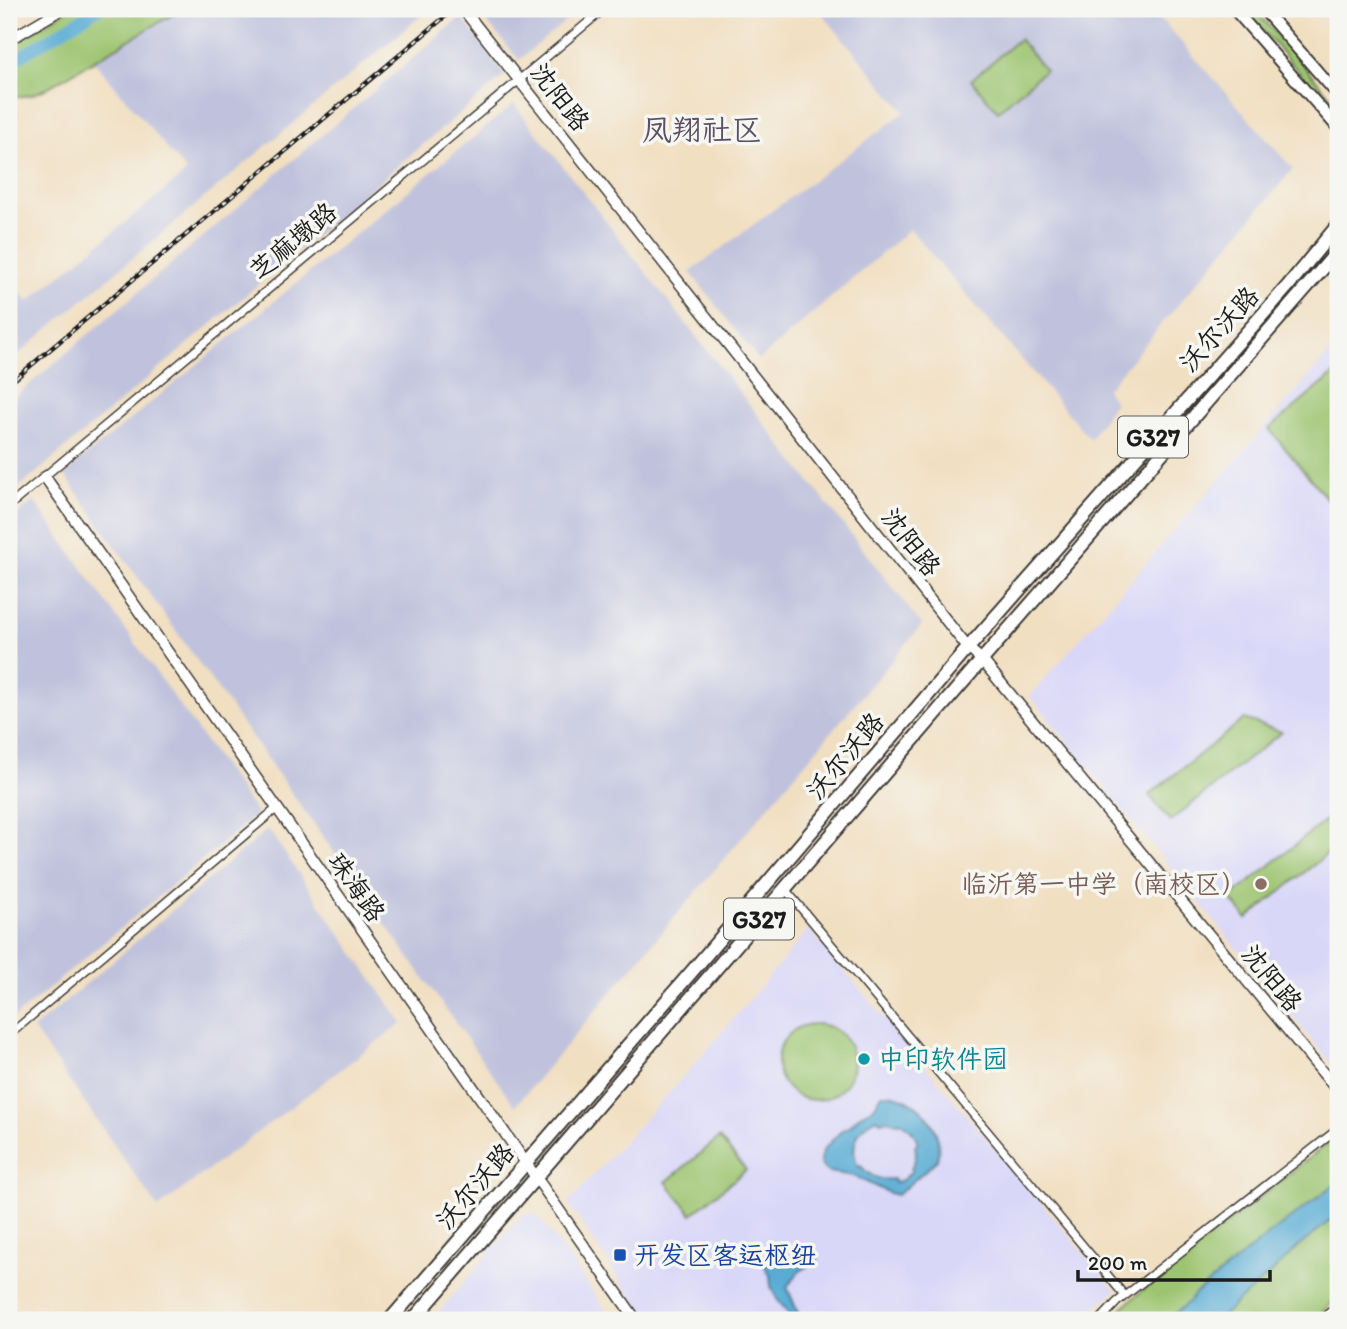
<svg xmlns="http://www.w3.org/2000/svg" width="1347" height="1329" font-family="Itim,'LXGW WenKai TC',sans-serif">
	<style>
		.built { fill: #d9d7f8 }
		.industrial { fill: #c0c2dd }
		.green { fill: #9dc571; stroke: #5c7046; stroke-width: 2 }
		.water { fill: #58acd4; stroke: #3a6478; stroke-width: 2; fill-rule: evenodd }
		.lines { fill: none; stroke-linecap: round; stroke-linejoin: round }
		.river { stroke: #58acd4; stroke-width: 12 }
		.street-casing { stroke: #3c3935; stroke-width: 10 }
		.secondary-casing { stroke: #3c3935; stroke-width: 13 }
		.primary-casing { stroke: #3c3935; stroke-width: 14 }
		.highway-casing { stroke: #3c3935; stroke-width: 16 }
		.street { stroke: #fff; stroke-width: 7 }
		.secondary { stroke: #fff; stroke-width: 10 }
		.primary { stroke: #fff; stroke-width: 10 }
		.highway { stroke: #fff; stroke-width: 12 }
		.rail-casing { stroke: #1c1c1c; stroke-width: 4.5 }
		.rail { stroke: #f6f6f2; stroke-width: 2; stroke-dasharray: 5; stroke-linecap: butt }
		.education-dot { fill: #8d6e63; stroke: #f6f6f2; stroke-width: 2.5 }
		.culture-dot { fill: #0f9aa8; stroke: #f6f6f2; stroke-width: 2.5 }
		.transit-dot { fill: #1a4fb4; stroke: #f6f6f2; stroke-width: 2.5 }
		.labels { text-anchor: middle; dominant-baseline: central; stroke-width: 7; stroke-linejoin: round; paint-order: stroke }
		.shield { fill: #f6f6f2; stroke: #5d5d5c; stroke-width: 2 }
		.shield-label { font-size: 24px; font-weight: bold; fill: #1c1c1c }
		.street-label { font-size: 26px; fill: #1c1c1c; stroke: #f6f6f2 }
		.education-label { font-size: 26px; fill: #785e54; stroke: #f6f6f2; text-anchor: end }
		.culture-label { font-size: 26px; fill: #0d838f; stroke: #f6f6f2; text-anchor: start }
		.transit-label { font-size: 26px; fill: #164399; stroke: #f6f6f2; text-anchor: start }
		.quarter-label { font-size: 30px; fill: #5b5163; stroke: #f6f6f2 }
	</style>
	<rect width="100%" height="100%" fill="#f6f6f2"/>
	<filter id="ink" filterUnits="userSpaceOnUse"><feTurbulence type="fractalNoise" baseFrequency=".0143" numOctaves="2"/><feDisplacementMap in="SourceGraphic" scale="14" xChannelSelector="R" yChannelSelector="G"/><feConvolveMatrix kernelMatrix="1 2 1 2 8 2 1 2 1" color-interpolation-filters="sRGB"/></filter>
	<filter id="wash" filterUnits="userSpaceOnUse"><feTurbulence type="fractalNoise" baseFrequency=".00686" numOctaves="4" result="noise"/><feDisplacementMap in="SourceGraphic" scale="28" xChannelSelector="R" yChannelSelector="G"/><feGaussianBlur stdDeviation="1.57" result="paint"/><feColorMatrix in="noise" values="0 0 0 0 0 0 0 0 0 0 0 0 0 0 0 0 0 1.4 0 .05"/><feComposite in="paint" operator="in"/></filter>
	<g filter="url(#wash)">
		<rect width="100%" height="100%" fill="#f1dfc1"/>
		<!-- built -->
		<path class="built" d="M 1338,343 L 1338,1072 L 1030,696 Z
			M 809,929 L 1116,1291 L 1079,1320 L 647,1320 L 568,1203 L 703,1055 Z
			M 523,1214 L 538,1215 L 613,1320 L 432,1320 Z"/>
		<!-- industrial -->
		<path class="industrial" d="M 182,9 L 429,9 L 9,362 L 9,277 L 28,302 L 187,172 L 94,61 Z
			M 478,9 L 580,9 L 519,60 L 477,10 Z
			M 818,9 L 1152,9 L 1293,169 L 1106,390 L 1115,402 L 1090,439 L 910,229 L 759,360 L 690,272 L 905,112 Z
			M 461,17 L 505,75 L 9,496 L 9,402 Z
			M 514,104 L 922,625 L 515,1106 L 64,474 Z
			M 34,501 L 257,814 L 9,1022 L 9,522 Z
			M 268,829 L 402,1023 L 158,1208 L 33,1029 Z"/>
		<!-- green -->
		<path class="green" d="M 69,9 L 182,9 L 45,89 L 31,95 L 9,98 L 9,43 L 26,35 Z
			M 1244,9 L 1254,9 L 1338,105 L 1338,117 Z
			M 1019,39 L 1045,70 L 998,111 L 971,80 Z
			M 1338,371 L 1338,491 L 1328,500 L 1269,429 Z
			M 1244,719 L 1282,732 L 1170,821 L 1149,795 Z
			M 1338,810 L 1338,845 L 1247,919 L 1230,898 Z
			M777 1062a38 38 0 1 1 76 0a38 38 0 1 1-76 0Z
			M 1338,1135 L 1338,1298 L 1313,1320 L 1109,1320 L 1127,1303 Z
			M 719,1138 L 746,1170 L 692,1214 L 666,1182 Z"/>
		<!-- water -->
		<path class="water" d="M 882,1094 C 915,1093 946,1127 937,1160 L 897,1195 L 889,1193 L 854,1176 L 829,1172 L 824,1169 L 821,1164 L 820,1159 L 824,1149 L 842,1130 L 850,1126 L 860,1115 L 870,1110 L 875,1106 ZM 878,1118 L 880,1121 L 888,1120 L 898,1123 L 900,1121 C 909,1126 915,1133 918,1143 L 915,1145 C 917,1154 916,1160 911,1168 L 912,1170 C 907,1178 902,1181 894,1183 L 893,1179 C 879,1181 869,1176 861,1166 L 858,1167 C 849,1146 857,1126 878,1118 Z
			M 1338,1182 L 1338,1214 L 1298,1247 L 1270,1274 L 1217,1320 L 1167,1320 L 1190,1301 L 1195,1294 L 1267,1236 Z
			M 814,1253 L 818,1255 L 818,1259 L 799,1272 L 787,1287 L 801,1320 L 794,1320 L 777,1299 L 771,1286 L 770,1275 L 765,1267 L 766,1262 L 770,1259 L 796,1257 Z"/>
		<g class="lines">
			<!-- river -->
			<path class="river" d="M 9,60 L 16,59 L 98,9"/>
		</g>
	</g>
	<g filter="url(#ink)">
		<g class="lines">
			<!-- street casing -->
			<g class="street-casing">
				<path id="street" d="M 9,506 L 604,9
					M 785,889 L 1125,1296
					M 9,1035 L 277,808
					M 1100,1320 L 1117,1302 L 1338,1129"/>
			</g>
			<!-- secondary casing -->
			<g class="secondary-casing">
				<path id="secondary" d="M 463,9 L 968,648 L 982,660 L 1338,1091
					M 9,38 L 19,34 L 62,9
					M 45,477 L 636,1320
					M 1323,1320 L 1338,1307"/>
			</g>
			<!-- primary casing -->
			<g class="primary-casing">
				<path id="primary" d="M 1234,9 L 1338,128
					M 1263,9 L 1338,95"/>
			</g>
			<!-- highway casing -->
			<g class="highway-casing">
				<path id="highway" d="M 390,1320 L 694,969 L 968,648 L 1287,287 L 1338,225
					M 413,1320 L 982,660 L 1338,251"/>
			</g>
			<!-- street -->
			<use href="#street" class="street"/>
			<!-- secondary -->
			<use href="#secondary" class="secondary"/>
			<!-- primary -->
			<use href="#primary" class="primary"/>
			<!-- highway -->
			<use href="#highway" class="highway"/>
			<!-- rail casing -->
			<g class="rail-casing">
				<path id="rail" d="M 9,384 L 454,9"/>
			</g>
			<!-- rail -->
			<use href="#rail" class="rail"/>
		</g>
	</g>
	<!-- markers -->
	<circle class="education-dot" cx="1261" cy="884" r="7"/>
	<circle class="culture-dot" cx="864" cy="1059" r="7"/>
	<rect class="transit-dot" x="613" y="1248" width="14" height="14" rx="3.5"/>
	<g class="labels">
		<!-- shield labels -->
		<g class="shield">
			<rect x="1118" y="416.5" width="70" height="41" rx="5"/>
			<rect x="724" y="898.5" width="70" height="41" rx="5"/>
		</g>
		<g class="shield-label">
			<text x="1153" y="437">G327</text>
			<text x="759" y="919">G327</text>
		</g>
		<!-- street labels -->
		<g class="street-label">
			<text transform="translate(560 97) rotate(52)">沈阳路</text>
			<text transform="translate(293 241) rotate(-40)">芝麻墩路</text>
			<text transform="translate(1219 329) rotate(-48)">沃尔沃路</text>
			<text transform="translate(911 542) rotate(52)">沈阳路</text>
			<text transform="translate(845 756) rotate(-50)">沃尔沃路</text>
			<text transform="translate(357 887) rotate(55)">珠海路</text>
			<text transform="translate(1272 978) rotate(50)">沈阳路</text>
			<text transform="translate(475 1186) rotate(-49)">沃尔沃路</text>
		</g>
		<!-- education labels -->
		<g class="education-label">
			<text x="1247" y="884">临沂第一中学（南校区）</text>
		</g>
		<!-- culture labels -->
		<g class="culture-label">
			<text x="878" y="1059">中印软件园</text>
		</g>
		<!-- transit labels -->
		<g class="transit-label">
			<text x="634" y="1255">开发区客运枢纽</text>
		</g>
		<!-- quarter labels -->
		<g class="quarter-label">
			<text x="702" y="129">凤翔社区</text>
		</g>
	</g>
	<!-- margin -->
	<rect width="1347" height="1329" fill="none" stroke="#f6f6f2" stroke-width="35"/>
	<!-- scale -->
	<path d="M1078 1270v10h192v-10" fill="none" stroke="#1c1c1c" stroke-width="3.5"/>
	<text x="1088" y="1270" font-size="21" fill="#1c1c1c" stroke="#f6f6f2" stroke-width="5" paint-order="stroke">200 m</text>
</svg>
